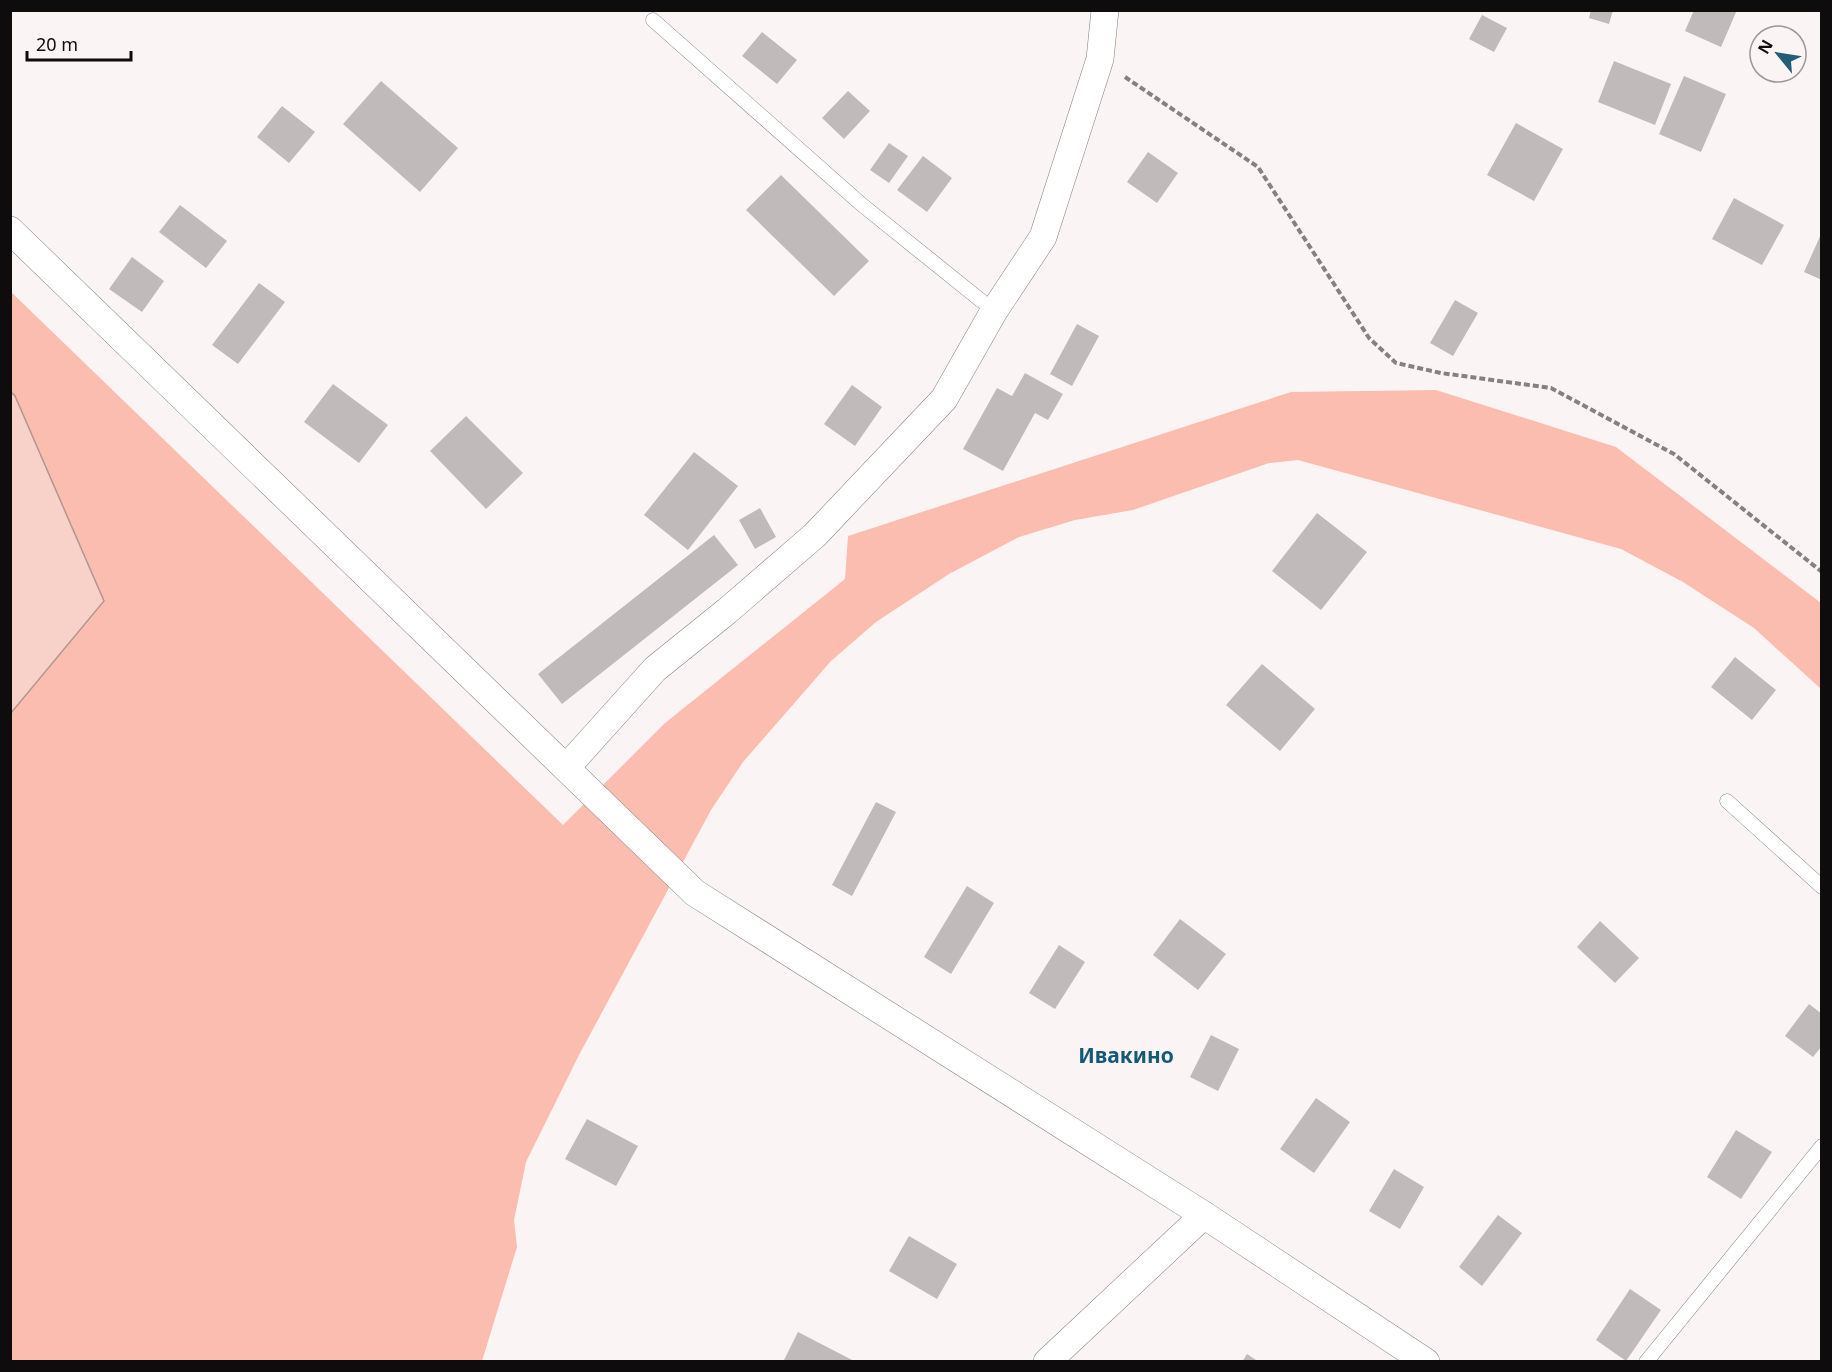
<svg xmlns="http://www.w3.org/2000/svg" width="1832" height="1372" font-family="'Noto Sans',sans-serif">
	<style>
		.green { fill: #fbbdaf }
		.water { fill: #f8d1c8; stroke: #b29690; stroke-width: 1.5 }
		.building { fill: #c0bbba }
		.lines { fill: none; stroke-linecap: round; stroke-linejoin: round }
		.service-casing { stroke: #858180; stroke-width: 15 }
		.minor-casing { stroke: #858180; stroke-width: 28 }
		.path { stroke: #858181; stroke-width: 4; stroke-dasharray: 6 3; stroke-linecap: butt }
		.service { stroke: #fff; stroke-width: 14 }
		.minor { stroke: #fff; stroke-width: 27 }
		.labels { text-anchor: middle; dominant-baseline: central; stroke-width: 6; stroke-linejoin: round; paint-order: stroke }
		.quarter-label { font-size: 21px; font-weight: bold; fill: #165976; stroke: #faf5f4 }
	</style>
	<rect width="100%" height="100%" fill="#faf5f4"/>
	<!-- green -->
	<path class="green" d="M 10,291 L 563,825 L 665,723 L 845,579 L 848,536 L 1291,392 L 1436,390 L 1616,447 L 1821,603 L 1821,689 L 1754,628 L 1683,582 L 1621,549 L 1298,460 L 1269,463 L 1133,510 L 1075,520 L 1019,537 L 949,574 L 876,622 L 831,661 L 743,762 L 711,810 L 579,1055 L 526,1162 L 514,1220 L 517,1247 L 482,1361 L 11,1361 L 11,713 L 104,601 L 15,396 L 11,392 Z"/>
	<!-- water -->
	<path class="water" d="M 11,392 L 15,396 L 104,601 L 11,713 Z"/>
	<!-- building -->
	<path class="building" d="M 1591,10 L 1613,10 L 1609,24 L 1589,18 Z
		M 1694,10 L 1737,10 L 1721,47 L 1685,31 Z
		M 1482,15 L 1507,28 L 1494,52 L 1469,39 Z
		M 762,32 L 797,60 L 777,84 L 742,56 Z
		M 1614,61 L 1671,84 L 1655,125 L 1598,102 Z
		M 1684,76 L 1726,94 L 1701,152 L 1659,134 Z
		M 381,81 L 458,148 L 420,192 L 343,124 Z
		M 848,91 L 870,111 L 844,139 L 822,118 Z
		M 282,106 L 315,132 L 289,163 L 257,137 Z
		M 1516,123 L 1563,149 L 1534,201 L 1487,175 Z
		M 889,143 L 908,156 L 889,183 L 870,170 Z
		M 1148,152 L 1178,173 L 1157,203 L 1127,182 Z
		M 923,156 L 952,178 L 927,212 L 897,190 Z
		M 781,175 L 869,261 L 834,296 L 746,210 Z
		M 1734,198 L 1784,225 L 1762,265 L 1712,239 Z
		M 180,205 L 227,241 L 206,268 L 159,232 Z
		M 1822,232 L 1822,280 L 1804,272 Z
		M 132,257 L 164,281 L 142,312 L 109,289 Z
		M 259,283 L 285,302 L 238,364 L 212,345 Z
		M 1455,300 L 1478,313 L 1453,356 L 1430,343 Z
		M 1077,324 L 1099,336 L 1072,386 L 1050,374 Z
		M 1025,373 L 1063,394 L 1048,420 L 1035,413 L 1003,471 L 963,449 L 997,388 L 1012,396 Z
		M 333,384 L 388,425 L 359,463 L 304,422 Z
		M 852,385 L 882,407 L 855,446 L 824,424 Z
		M 466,416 L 523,473 L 486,509 L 430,451 Z
		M 694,452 L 738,486 L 688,550 L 644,515 Z
		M 760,508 L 776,537 L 755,549 L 739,520 Z
		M 1317,513 L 1367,552 L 1321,610 L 1272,571 Z
		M 714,535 L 738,565 L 562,704 L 538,674 Z
		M 1735,657 L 1776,690 L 1752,720 L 1711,687 Z
		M 1262,664 L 1315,709 L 1280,751 L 1226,705 Z
		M 876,802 L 896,812 L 852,896 L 832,885 Z
		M 967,886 L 994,903 L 951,974 L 924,957 Z
		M 1180,919 L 1226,954 L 1198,990 L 1153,955 Z
		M 1600,921 L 1639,958 L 1615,983 L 1577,947 Z
		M 1059,945 L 1085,962 L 1055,1009 L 1029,993 Z
		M 1809,1004 L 1822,1014 L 1822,1046 L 1813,1057 L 1785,1036 Z
		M 1211,1035 L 1239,1049 L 1218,1091 L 1190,1077 Z
		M 1316,1098 L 1350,1122 L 1314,1173 L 1280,1149 Z
		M 587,1119 L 638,1146 L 616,1186 L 565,1159 Z
		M 1736,1130 L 1772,1152 L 1741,1199 L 1707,1177 Z
		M 1394,1169 L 1424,1187 L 1400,1229 L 1369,1211 Z
		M 1498,1215 L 1522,1233 L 1482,1286 L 1459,1267 Z
		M 909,1236 L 957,1264 L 937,1299 L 889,1271 Z
		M 1630,1289 L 1661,1310 L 1626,1361 L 1596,1340 Z
		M 798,1332 L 856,1362 L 783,1362 Z
		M 1247,1354 L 1259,1362 L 1242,1362 Z"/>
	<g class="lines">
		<!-- service casing -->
		<g class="service-casing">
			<path id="service" d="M 653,20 L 861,204 L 994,311
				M 1727,801 L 1822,887
				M 1646,1362 L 1822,1146"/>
		</g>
		<!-- minor casing -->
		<g class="minor-casing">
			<path id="minor" d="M 10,230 L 695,893 L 1204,1215 L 1426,1362
				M 566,768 L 655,669 L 727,611 L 815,535 L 944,399 L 994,311 L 1043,237 L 1100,59 L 1105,10
				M 1047,1362 L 1204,1215"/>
		</g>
		<!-- path -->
		<path class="path" d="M 1125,77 L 1258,167 L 1369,338 L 1396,363 L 1441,373 L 1551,388 L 1674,454 L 1822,572"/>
		<!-- service -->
		<use href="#service" class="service"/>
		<!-- minor -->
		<use href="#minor" class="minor"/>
	</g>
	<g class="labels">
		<!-- quarter labels -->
		<g class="quarter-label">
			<text x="1126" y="1055">Ивакино</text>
		</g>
	</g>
	<!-- border -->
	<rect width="1832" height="1372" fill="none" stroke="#0e0c0c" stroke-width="24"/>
	<!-- north arrow -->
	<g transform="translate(1778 54) rotate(300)"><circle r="28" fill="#faf5f4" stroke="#9c9897" stroke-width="1.5"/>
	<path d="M0-4.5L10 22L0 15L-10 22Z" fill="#255d77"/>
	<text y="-9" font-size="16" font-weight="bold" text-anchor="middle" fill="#0e0c0c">N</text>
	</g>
	<!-- scale -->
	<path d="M27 51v9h104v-9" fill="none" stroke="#0e0c0c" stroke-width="3"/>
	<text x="36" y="51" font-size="18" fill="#0e0c0c" stroke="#faf5f4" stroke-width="4.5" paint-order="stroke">20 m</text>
</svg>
